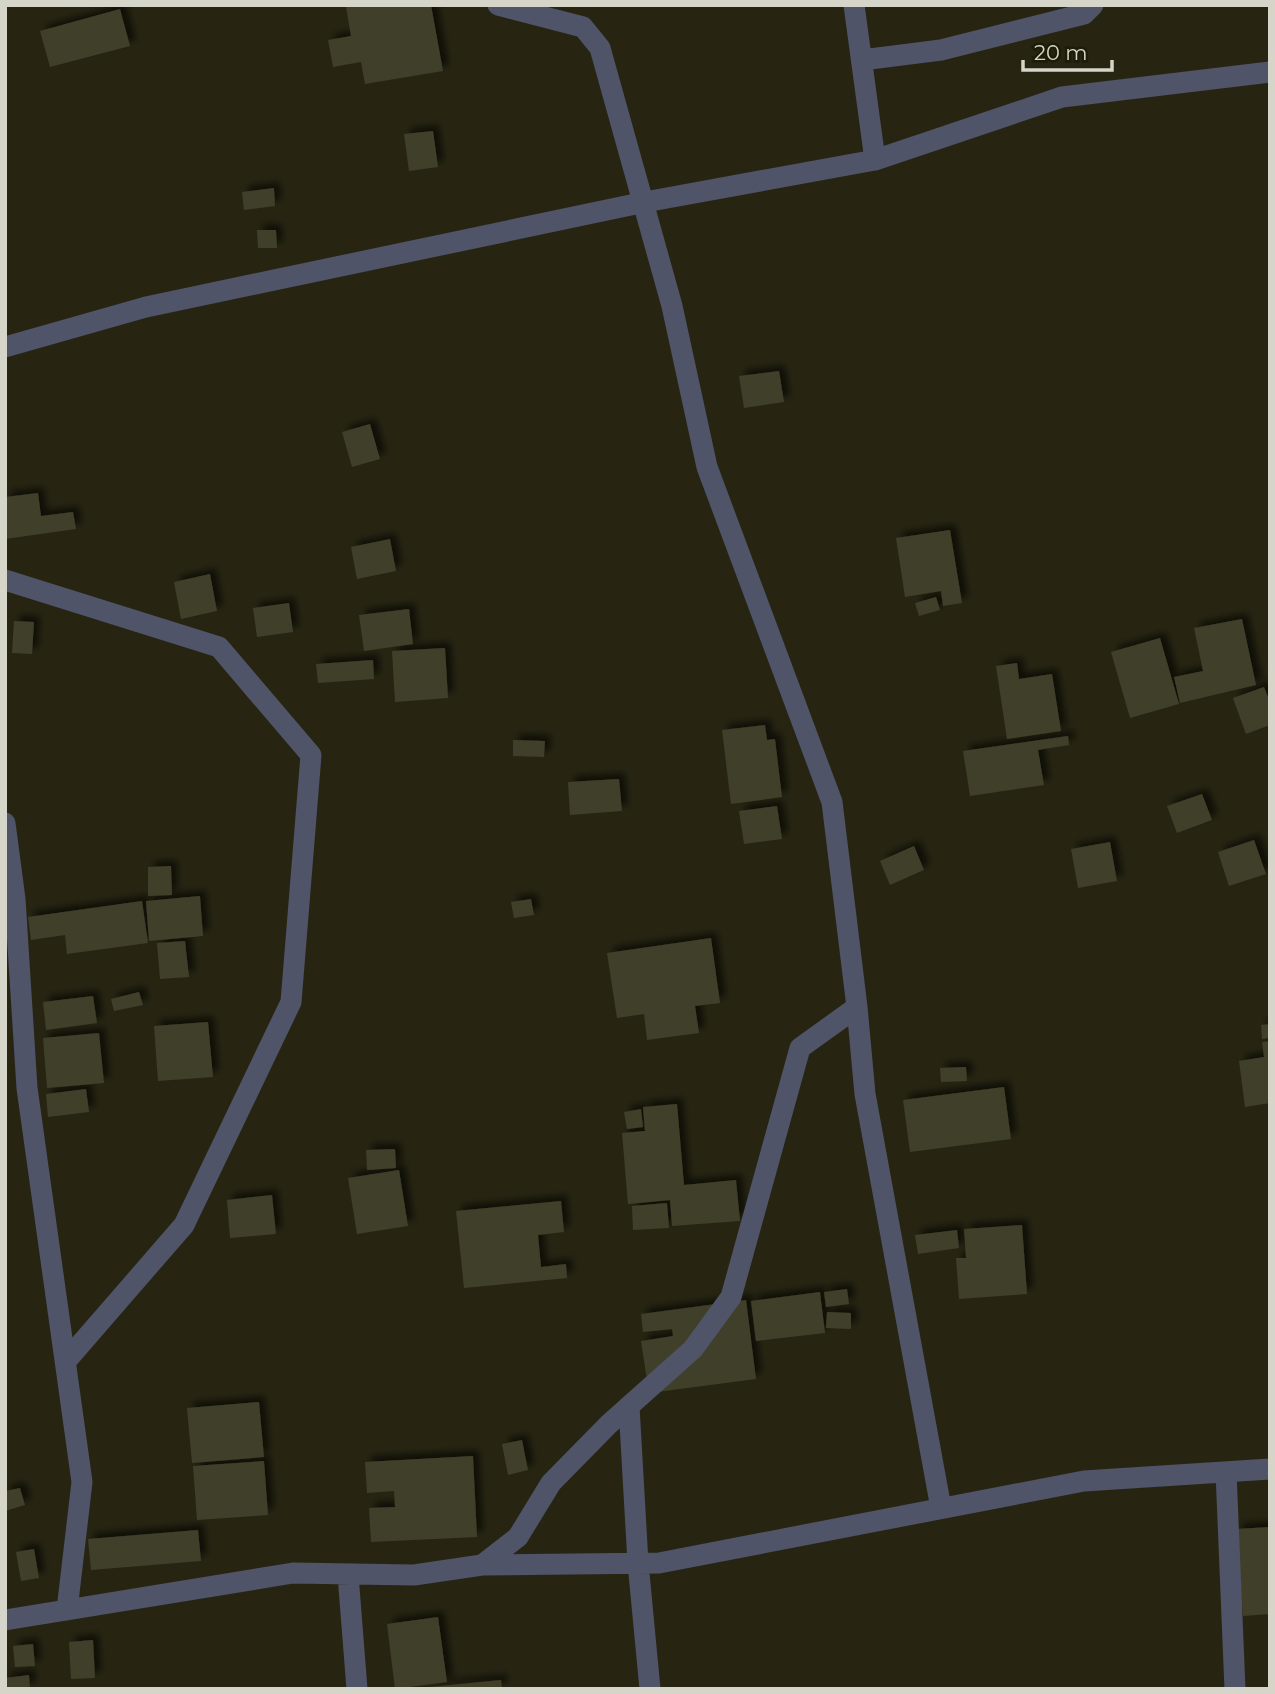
<svg xmlns="http://www.w3.org/2000/svg" width="1275" height="1694" font-family="Montserrat,sans-serif">
	<style>
		.building { fill: #403f2a; filter: url(#shadow) }
		.lines { fill: none; stroke-linecap: round; stroke-linejoin: round }
		.minor { stroke: #4f5468; stroke-width: 21 }
	</style>
	<defs>
		<filter id="shadow"><feDropShadow dx="6" dy="-6" stdDeviation="3.5" flood-color="#0009"/></filter>
	</defs>
	<rect width="100%" height="100%" fill="#272512"/>
	<!-- building -->
	<path class="building" d="M 356,5 L 431,5 L 443,71 L 365,84 L 361,62 L 333,67 L 328,40 L 351,36 L 346,7 Z
		M 120,9 L 130,46 L 50,67 L 40,31 Z
		M 433,131 L 438,167 L 409,171 L 404,134 Z
		M 274,188 L 275,206 L 244,210 L 242,192 Z
		M 257,230 L 276,230 L 277,248 L 258,248 Z
		M 779,371 L 784,402 L 744,408 L 739,376 Z
		M 370,424 L 380,459 L 352,467 L 342,432 Z
		M 38,493 L 41,516 L 73,512 L 76,529 L 5,539 L 5,497 Z
		M 950,530 L 962,603 L 943,606 L 941,591 L 905,597 L 896,538 Z
		M 390,539 L 396,571 L 357,579 L 351,547 Z
		M 210,574 L 217,611 L 181,619 L 174,582 Z
		M 936,597 L 940,610 L 919,616 L 915,603 Z
		M 289,603 L 293,632 L 257,637 L 253,608 Z
		M 409,609 L 413,644 L 364,651 L 359,615 Z
		M 1242,619 L 1256,685 L 1180,703 L 1174,677 L 1203,671 L 1194,628 Z
		M 14,621 L 34,622 L 32,654 L 12,653 Z
		M 1160,638 L 1179,704 L 1130,718 L 1111,652 Z
		M 445,648 L 448,698 L 395,702 L 392,651 Z
		M 373,660 L 374,679 L 318,683 L 316,664 Z
		M 1017,663 L 1019,679 L 1052,674 L 1061,731 L 1007,739 L 996,666 Z
		M 1264,687 L 1270,702 L 1270,725 L 1246,734 L 1233,698 Z
		M 765,725 L 767,740 L 775,739 L 782,797 L 731,804 L 722,730 Z
		M 1068,736 L 1069,745 L 1038,750 L 1044,785 L 970,796 L 963,751 Z
		M 513,740 L 545,741 L 544,757 L 513,756 Z
		M 619,779 L 622,811 L 570,815 L 568,782 Z
		M 1202,794 L 1212,820 L 1177,833 L 1167,806 Z
		M 777,806 L 782,839 L 744,844 L 739,811 Z
		M 1254,840 L 1266,874 L 1229,886 L 1218,852 Z
		M 1110,842 L 1117,881 L 1078,888 L 1071,849 Z
		M 914,846 L 924,870 L 890,885 L 880,861 Z
		M 171,866 L 172,895 L 148,896 L 148,867 Z
		M 200,896 L 203,936 L 149,941 L 146,901 Z
		M 531,899 L 534,915 L 514,918 L 511,902 Z
		M 142,901 L 148,943 L 67,954 L 65,935 L 31,940 L 28,917 Z
		M 711,938 L 720,1003 L 695,1006 L 699,1033 L 647,1040 L 644,1014 L 617,1018 L 607,953 Z
		M 185,941 L 189,977 L 160,979 L 157,943 Z
		M 139,992 L 143,1005 L 114,1011 L 111,999 Z
		M 93,996 L 97,1023 L 46,1030 L 43,1002 Z
		M 208,1022 L 213,1077 L 158,1081 L 154,1026 Z
		M 1270,1024 L 1270,1038 L 1262,1039 L 1261,1025 Z
		M 99,1033 L 104,1083 L 47,1088 L 43,1038 Z
		M 1270,1041 L 1270,1103 L 1245,1107 L 1239,1061 L 1264,1057 L 1262,1042 Z
		M 966,1067 L 967,1081 L 941,1082 L 940,1068 Z
		M 1004,1087 L 1011,1139 L 910,1152 L 903,1100 Z
		M 86,1089 L 89,1112 L 48,1117 L 46,1094 Z
		M 677,1104 L 684,1185 L 736,1180 L 740,1221 L 672,1226 L 670,1200 L 628,1204 L 622,1133 L 645,1131 L 643,1107 Z
		M 641,1109 L 643,1127 L 627,1129 L 624,1112 Z
		M 395,1149 L 396,1168 L 367,1170 L 366,1150 Z
		M 399,1170 L 408,1226 L 357,1234 L 348,1178 Z
		M 272,1195 L 276,1234 L 230,1238 L 227,1200 Z
		M 561,1201 L 564,1232 L 538,1235 L 541,1267 L 566,1264 L 567,1278 L 464,1288 L 456,1211 Z
		M 667,1203 L 669,1228 L 633,1230 L 632,1206 Z
		M 1022,1225 L 1027,1294 L 959,1299 L 956,1258 L 966,1258 L 964,1229 Z
		M 957,1230 L 959,1248 L 918,1254 L 915,1235 Z
		M 847,1289 L 849,1304 L 826,1307 L 824,1292 Z
		M 820,1292 L 825,1333 L 756,1341 L 751,1301 Z
		M 746,1300 L 756,1379 L 649,1393 L 641,1341 L 673,1336 L 672,1329 L 643,1332 L 641,1314 Z
		M 827,1312 L 851,1313 L 851,1329 L 826,1328 Z
		M 259,1402 L 264,1457 L 192,1463 L 187,1408 Z
		M 522,1440 L 528,1470 L 508,1475 L 502,1444 Z
		M 473,1456 L 477,1537 L 371,1542 L 369,1508 L 395,1507 L 394,1491 L 367,1493 L 365,1462 Z
		M 264,1461 L 268,1515 L 197,1520 L 193,1466 Z
		M 20,1488 L 25,1505 L 5,1511 L 5,1491 Z
		M 1270,1527 L 1270,1614 L 1243,1616 L 1236,1529 Z
		M 198,1530 L 201,1561 L 91,1570 L 88,1539 Z
		M 34,1549 L 39,1578 L 21,1581 L 16,1552 Z
		M 438,1617 L 447,1682 L 395,1689 L 387,1624 Z
		M 93,1640 L 95,1678 L 71,1679 L 69,1642 Z
		M 33,1644 L 35,1666 L 15,1667 L 13,1646 Z
		M 29,1675 L 30,1689 L 5,1689 L 5,1678 Z
		M 501,1680 L 502,1689 L 430,1689 L 430,1687 Z"/>
	<g class="lines">
		<!-- minor -->
		<path class="minor" d="M 854,5 L 875,160
			M 862,60 L 941,50 L 1084,14 L 1093,5
			M 5,347 L 146,307 L 645,202 L 875,160 L 1062,97 L 1270,72
			M 5,580 L 219,647 L 311,755 L 291,1002 L 184,1225 L 66,1361
			M 5,823 L 15,899 L 27,1088 L 82,1482 L 67,1610
			M 857,1007 L 865,1094 L 941,1508
			M 629,1406 L 638,1563 L 650,1689
			M 1226,1472 L 1235,1689
			M 482,1565 L 659,1563 L 1084,1481 L 1270,1469
			M 348,1575 L 357,1689
			M 5,1620 L 293,1573 L 414,1575 L 482,1565 L 518,1537 L 551,1483 L 609,1424 L 693,1349 L 731,1297 L 800,1048 L 857,1007 L 832,802 L 707,467 L 672,306 L 600,48 L 583,27 L 498,5"/>
	</g>
	<!-- border -->
	<rect width="1275" height="1694" fill="none" stroke="#d5d5c9" stroke-width="14"/>
	<!-- scale -->
	<path d="M1023 60v10h89v-10" fill="none" stroke="#d5d5c9" stroke-width="3.5"/>
	<text x="1034" y="60" font-size="21" fill="#d5d5c9" stroke="#1d1c08" stroke-width="5" paint-order="stroke">20 m</text>
</svg>
